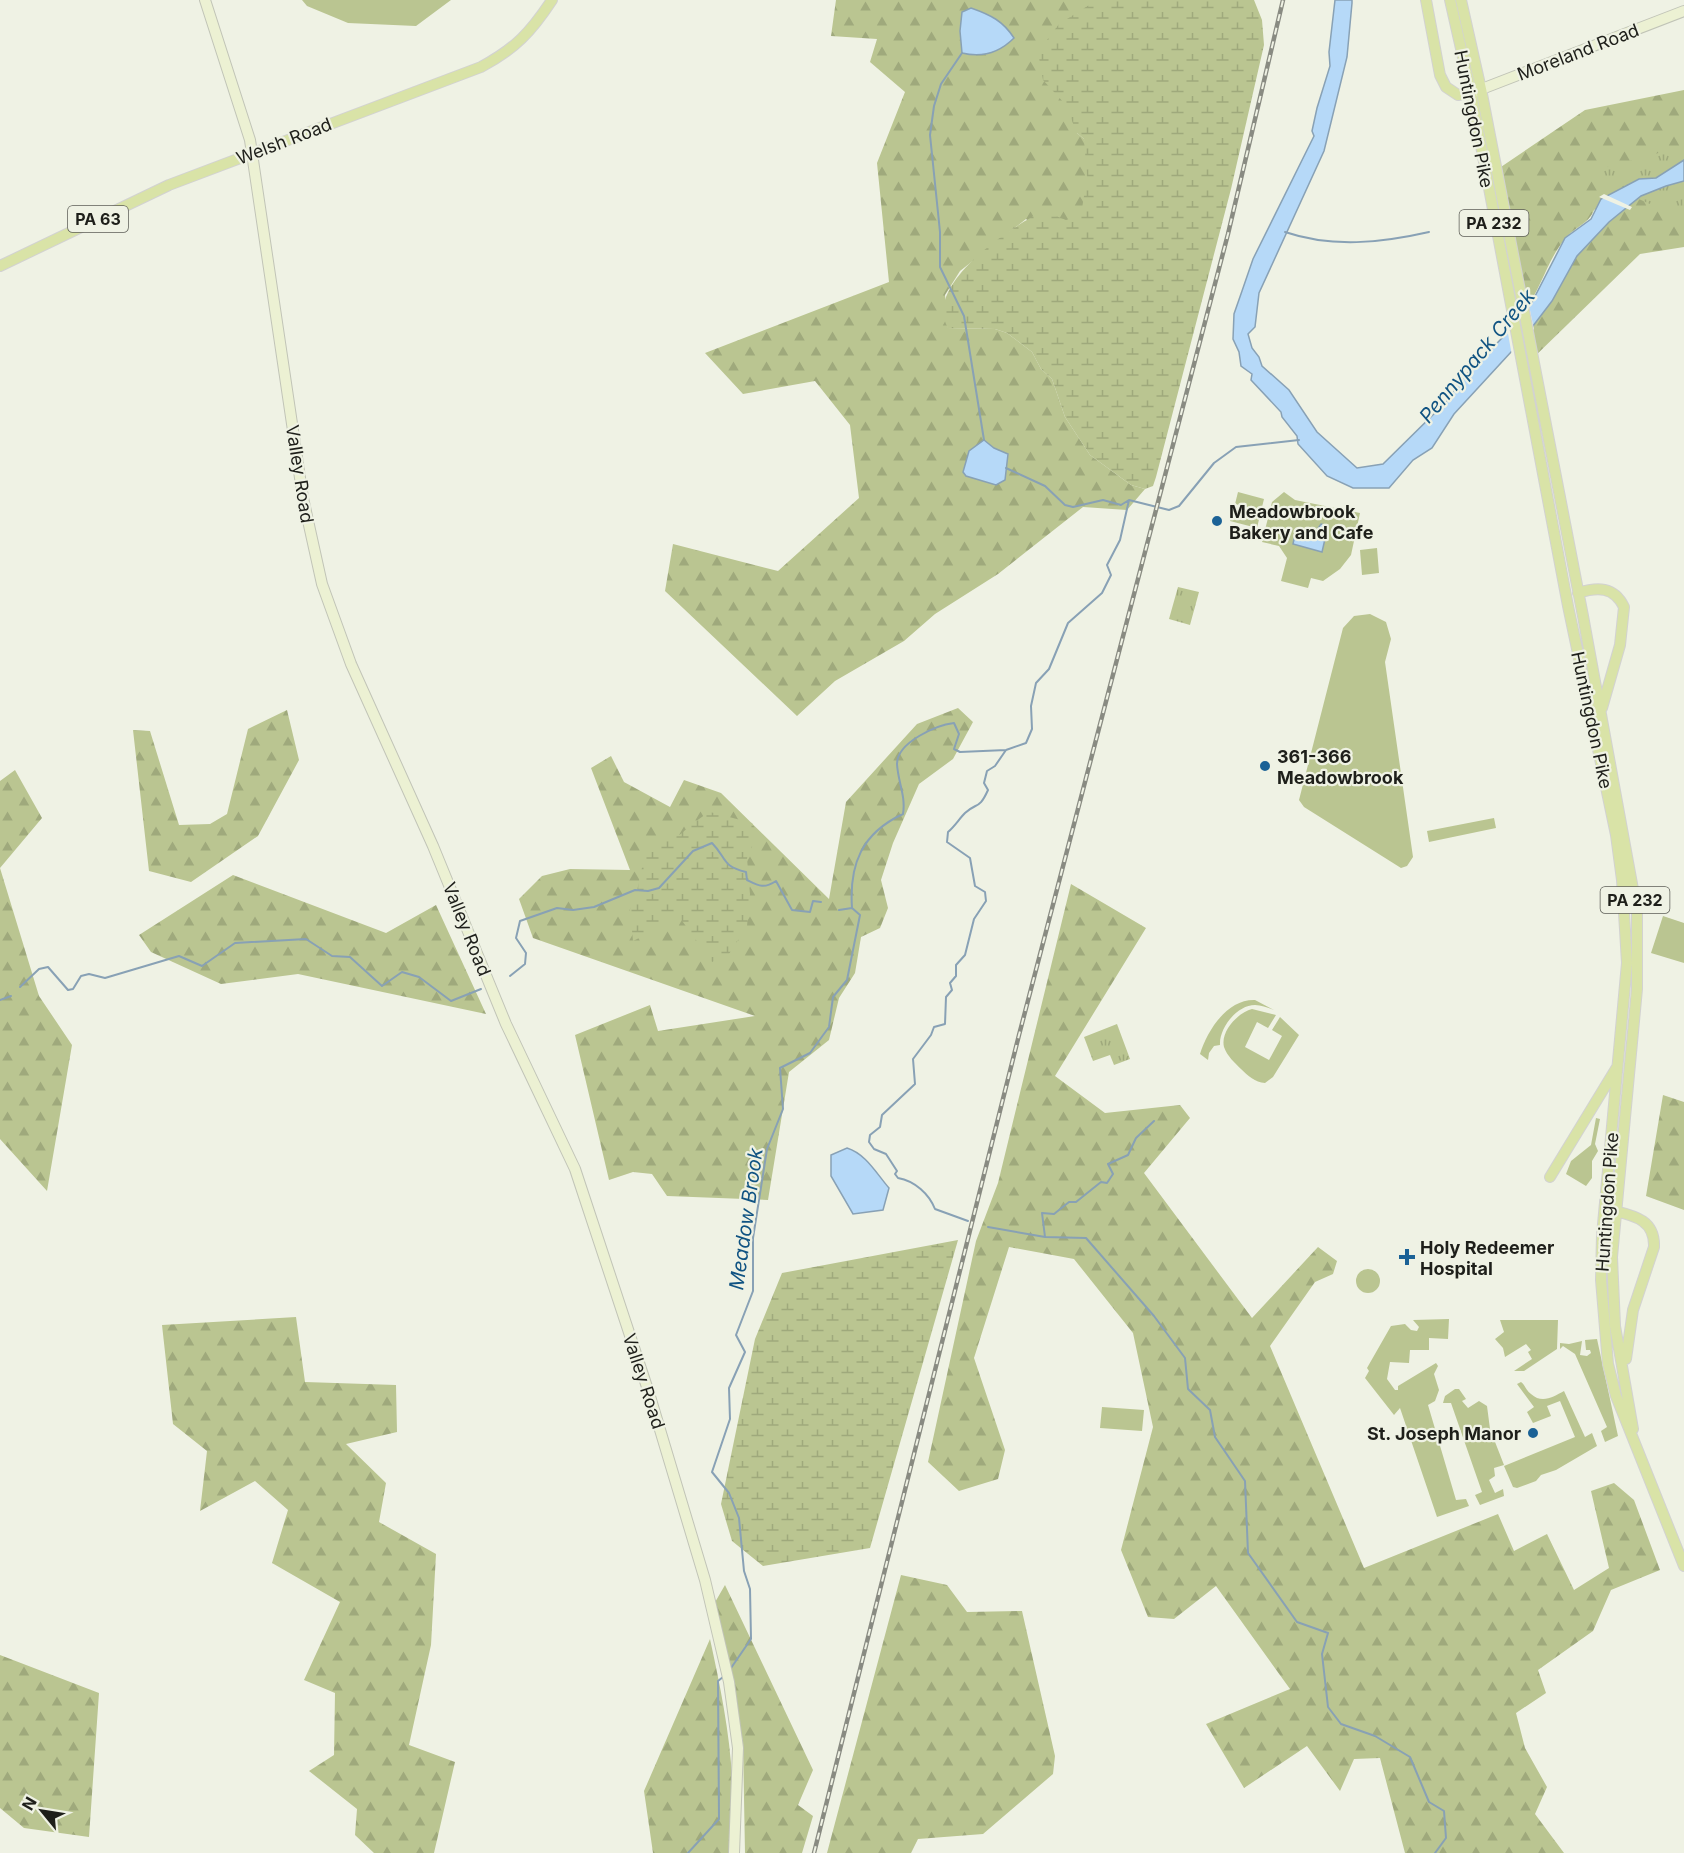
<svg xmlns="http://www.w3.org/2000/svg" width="1684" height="1853" font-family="Inter,sans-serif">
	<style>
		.green { fill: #bac591 }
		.forest { fill: url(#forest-firs) }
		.wetland { fill: url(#wetland-marsh) }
		.park { fill: url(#park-tufts) }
		.water { fill: #b6d9f8; stroke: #88a1b5; stroke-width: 1.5 }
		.pier { fill: #eff2e4 }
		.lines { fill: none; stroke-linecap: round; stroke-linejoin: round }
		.stream { stroke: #88a1b5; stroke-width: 2 }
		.secondary-casing { stroke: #c1c4b7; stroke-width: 12 }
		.primary-casing { stroke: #d2d2d1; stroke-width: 12 }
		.secondary { stroke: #ecf1d3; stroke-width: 10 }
		.primary { stroke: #d9e3a7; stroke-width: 10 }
		.rail-casing { stroke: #898b82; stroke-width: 4.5 }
		.rail { stroke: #eff2e4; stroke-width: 2; stroke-dasharray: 7; stroke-linecap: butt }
		.poi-dot { fill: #1b6296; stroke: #eff2e4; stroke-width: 2 }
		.labels { text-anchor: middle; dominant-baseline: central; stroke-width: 4.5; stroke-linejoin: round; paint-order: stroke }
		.shield { fill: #eff2e4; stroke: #5d5e57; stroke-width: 1.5 }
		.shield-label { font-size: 16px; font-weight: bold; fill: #1e1f1a }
		.street-label { font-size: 18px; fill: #1e1f1a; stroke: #eff2e4 }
		.poi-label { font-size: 18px; font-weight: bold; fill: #1e1f1a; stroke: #eff2e4; text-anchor: start }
		.water-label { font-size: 20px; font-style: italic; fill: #105382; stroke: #eff2e4 }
	</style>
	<defs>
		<pattern id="forest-firs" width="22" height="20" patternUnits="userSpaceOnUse" patternTransform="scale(1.5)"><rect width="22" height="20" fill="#bac591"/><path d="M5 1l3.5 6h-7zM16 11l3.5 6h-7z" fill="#9fa97c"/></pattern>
		<pattern id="wetland-marsh" width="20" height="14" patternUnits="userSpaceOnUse" patternTransform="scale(1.5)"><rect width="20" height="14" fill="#bac591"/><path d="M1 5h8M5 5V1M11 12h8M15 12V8" fill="none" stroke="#9fa97c"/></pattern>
		<pattern id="park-tufts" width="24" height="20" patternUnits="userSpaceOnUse" patternTransform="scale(1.5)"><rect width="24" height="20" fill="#bac591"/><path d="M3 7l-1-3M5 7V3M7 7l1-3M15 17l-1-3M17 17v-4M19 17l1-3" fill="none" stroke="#9fa97c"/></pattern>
	</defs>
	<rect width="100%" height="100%" fill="#eff2e4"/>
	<!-- green -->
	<path class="green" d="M 302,0 L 451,0 L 416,26 L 348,23 L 307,6 Z
		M 1238,492 L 1264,499 L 1261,511 L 1235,504 Z
		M 1284,492 L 1295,500 L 1360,513 L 1351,555 L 1340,569 L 1323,581 L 1311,578 L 1308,588 L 1281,581 L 1287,558 L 1279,546 L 1262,542 L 1272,502 Z
		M 1233,509 L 1260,515 L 1257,528 L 1230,521 Z
		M 1377,548 L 1379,573 L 1362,575 L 1360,550 Z
		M 1370,614 L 1386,622 L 1391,639 L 1385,662 L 1413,857 L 1407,866 L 1401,868 L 1304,807 L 1299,800 L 1343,628 L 1354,616 Z
		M 1494,818 L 1496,828 L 1429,842 L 1427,831 Z
		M 1663,916 L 1684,923 L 1684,963 L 1651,953 Z
		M 1255,1000 L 1274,1010 C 1268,1008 1262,1005 1255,1005 C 1237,1005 1219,1028 1220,1045 L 1214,1046 L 1209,1053 L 1208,1060 L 1200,1054 C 1207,1031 1227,999 1255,1000 Z
		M 1252,1009 L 1276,1015 L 1268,1028 L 1257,1022 L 1245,1047 L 1269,1060 L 1282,1036 L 1272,1030 L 1280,1017 L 1299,1035 L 1273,1077 L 1265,1083 C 1255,1082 1248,1076 1241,1069 C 1235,1063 1227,1056 1224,1047 C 1220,1031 1239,1012 1252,1009 Z
		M 1596,1118 L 1600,1119 L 1595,1144 L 1598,1151 L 1592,1161 L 1592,1178 L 1586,1186 L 1566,1174 L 1571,1161 L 1591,1145 Z
		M1356 1281a12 12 0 1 1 24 0a12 12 0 1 1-24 0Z
		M 1449,1319 L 1448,1339 L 1429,1338 L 1429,1350 L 1410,1350 L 1409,1363 L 1390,1362 L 1387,1379 L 1395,1390 L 1398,1390 L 1398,1386 L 1436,1363 L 1438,1366 L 1434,1374 L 1439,1390 L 1435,1401 L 1428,1405 L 1456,1500 L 1466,1499 L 1469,1506 L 1437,1517 L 1400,1408 L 1394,1415 L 1365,1378 L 1369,1371 L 1367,1368 L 1391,1326 L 1405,1324 L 1411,1330 L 1417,1331 L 1419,1327 L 1413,1320 Z
		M 1500,1320 L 1558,1320 L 1557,1349 L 1524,1371 L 1514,1371 L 1532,1359 L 1528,1352 L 1531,1350 L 1526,1344 L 1505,1357 L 1503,1348 L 1495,1339 L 1504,1332 Z
		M 1597,1339 L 1618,1436 L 1605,1442 L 1601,1431 L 1607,1427 L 1575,1354 L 1563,1346 L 1560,1349 L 1560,1343 L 1569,1344 L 1582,1341 L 1580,1355 L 1587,1356 L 1591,1353 L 1590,1350 L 1586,1350 L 1585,1340 Z
		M 1521,1382 C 1525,1385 1526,1390 1531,1394 C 1542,1404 1553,1397 1564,1391 L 1585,1437 L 1592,1433 L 1597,1446 L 1556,1470 L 1541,1475 L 1536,1481 L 1517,1488 L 1513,1487 L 1504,1466 L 1575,1437 L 1560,1401 L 1547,1406 L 1551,1416 L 1533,1423 L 1527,1412 L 1534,1407 L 1517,1384 Z
		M 1455,1389 L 1459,1389 L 1466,1399 L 1462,1401 L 1468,1408 L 1479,1401 L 1487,1406 L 1490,1429 L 1504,1465 L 1494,1468 L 1495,1476 L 1489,1480 L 1495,1493 L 1503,1489 L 1504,1496 L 1480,1505 L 1475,1495 L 1482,1492 L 1451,1403 L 1443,1403 L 1445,1396 Z
		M 1102,1407 L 1144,1410 L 1142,1431 L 1100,1428 Z"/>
	<!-- forest -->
	<path class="forest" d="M 836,0 L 1244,0 L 1077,133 L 1084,139 L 1170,333 L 1026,219 L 960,271 L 945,295 L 948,328 L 995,329 L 1007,333 L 1032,352 L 1041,369 L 1052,379 L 1065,417 L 1090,455 L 1131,485 L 1145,489 L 1127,510 L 1083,507 L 998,574 L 935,614 L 904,641 L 835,681 L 797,716 L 665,591 L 673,544 L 778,571 L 859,498 L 850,425 L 815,381 L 743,394 L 705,353 L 889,282 L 877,163 L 905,92 L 870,62 L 877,39 L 831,36 Z
		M 1684,90 L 1684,160 L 1594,210 C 1589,224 1574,227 1565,239 C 1547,260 1541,290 1523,313 L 1495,171 L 1585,110 Z
		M 1684,181 L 1684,247 L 1640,254 L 1532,359 L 1527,333 L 1552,301 L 1577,256 L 1609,222 L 1641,196 Z
		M 958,708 L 973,722 L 953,759 L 919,784 L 893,843 L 881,880 L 888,908 L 880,928 L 861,937 L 855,973 L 839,998 L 829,1040 L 789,1072 L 768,1200 L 667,1196 L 652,1174 L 633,1172 L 609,1180 L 575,1035 L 650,1005 L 658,1031 L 755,1016 L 533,938 L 519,899 L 542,876 L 570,869 L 630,870 L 591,768 L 611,756 L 624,782 L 670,807 L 684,780 L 721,793 L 829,899 L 846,802 L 917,724 Z
		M 287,710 L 299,760 L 258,836 L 191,882 L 149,871 L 133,730 L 150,731 L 179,825 L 210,824 L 227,814 L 248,729 Z
		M 15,770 L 42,818 L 0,868 L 39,996 L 72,1045 L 47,1191 L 0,1139 L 0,781 Z
		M 233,875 L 386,933 L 436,905 L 486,1014 L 298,974 L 221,984 L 151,952 L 139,935 Z
		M 1071,884 L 1146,928 L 1055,1076 L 1105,1113 L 1180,1105 L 1190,1118 L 1144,1173 L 1252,1318 L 1318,1247 L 1337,1261 L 1333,1274 L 1315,1282 L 1270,1346 L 1364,1568 L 1498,1514 L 1514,1551 L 1547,1534 L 1574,1590 L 1609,1568 L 1591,1491 L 1614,1483 L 1634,1500 L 1660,1570 L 1611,1590 L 1593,1631 L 1538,1670 L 1546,1693 L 1516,1713 L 1525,1748 L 1547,1787 L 1535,1814 L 1564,1853 L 1405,1853 L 1380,1758 L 1354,1759 L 1340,1791 L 1307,1746 L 1244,1788 L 1206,1724 L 1290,1689 L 1216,1586 L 1174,1619 L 1148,1617 L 1121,1550 L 1153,1427 L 1133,1333 L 1074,1259 L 1009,1247 L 974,1358 L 1005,1450 L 998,1479 L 959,1491 L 928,1462 L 976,1241 L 998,1183 Z
		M 1663,1095 L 1684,1102 L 1684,1210 L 1646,1196 Z
		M 296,1317 L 305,1382 L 396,1385 L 397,1432 L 346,1444 L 386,1483 L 379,1522 L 436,1554 L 431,1645 L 409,1745 L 455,1762 L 434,1853 L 374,1853 L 355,1835 L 357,1809 L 309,1771 L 334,1755 L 335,1693 L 304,1680 L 340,1602 L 272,1563 L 288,1510 L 255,1481 L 200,1511 L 207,1451 L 173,1424 L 162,1325 Z
		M 901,1575 L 947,1585 L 967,1612 L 1022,1611 L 1055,1756 L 1053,1774 L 983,1834 L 918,1839 L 911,1853 L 827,1853 Z
		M 725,1585 L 813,1770 L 798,1805 L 813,1816 L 802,1853 L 745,1853 L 743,1742 L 714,1604 Z
		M 710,1639 C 725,1708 740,1782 729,1853 L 653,1853 L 644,1791 Z
		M 0,1655 L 99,1693 L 89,1837 L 24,1828 L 0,1808 Z"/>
	<!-- wetland -->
	<path class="wetland" d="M 1097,0 L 1254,0 L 1262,20 L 1264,45 L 1231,189 L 1156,477 L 1153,486 L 1145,489 L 1131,485 L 1090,455 L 1065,417 L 1052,379 L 1041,369 L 1032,352 L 1007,333 L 995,329 L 948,328 C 922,285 1011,227 1043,211 L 1066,220 L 1081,215 L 1087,177 L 1084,139 L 1077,133 L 1065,104 L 1043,80 L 1038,52 L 1059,24 Z
		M 710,812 L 752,823 L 758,833 L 747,858 L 750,894 L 747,926 L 729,954 L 712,962 L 680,918 L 633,941 L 630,909 L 637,891 L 646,849 C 653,846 679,836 682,833 C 691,825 699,818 710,812 Z
		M 958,1240 L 870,1548 L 763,1566 L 732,1541 L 721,1504 L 755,1339 L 782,1273 Z"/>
	<!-- park -->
	<path class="park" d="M 1684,146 L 1684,219 L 1582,174 Z
		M 1178,587 L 1199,592 L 1190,625 L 1169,619 Z
		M 1117,1024 L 1130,1059 L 1114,1065 L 1110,1055 L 1093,1061 L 1084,1037 Z"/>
	<!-- water -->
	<path class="water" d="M 1335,0 L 1352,0 L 1352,3 L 1347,57 L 1324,151 L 1259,293 L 1255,327 L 1248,334 L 1252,348 L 1259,357 L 1262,366 L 1289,390 L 1317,432 L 1357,468 L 1383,464 L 1452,396 L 1456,385 L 1502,338 L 1532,302 L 1565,238 L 1591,219 L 1601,199 L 1639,179 L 1656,178 L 1684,160 L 1684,181 L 1666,186 L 1641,196 L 1609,222 L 1577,256 L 1552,301 L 1523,339 L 1454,414 L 1432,448 L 1413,460 L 1389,488 L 1353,488 L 1327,476 L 1298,444 L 1297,436 L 1282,417 L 1281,412 L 1251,380 L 1252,374 L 1241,366 L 1239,352 L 1233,339 L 1234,314 L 1242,291 L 1253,259 L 1314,136 L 1312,131 L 1317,108 L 1330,66 L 1329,52 Z
		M 971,8 C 991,15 1003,21 1014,38 C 1000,52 982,58 962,53 L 960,31 L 962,12 Z
		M 984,440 L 994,448 L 1008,454 L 1005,480 L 996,485 L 966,476 L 963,472 L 969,451 Z
		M 1321,524 L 1328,526 L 1322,552 L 1293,544 L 1296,529 L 1314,534 Z
		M 847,1148 C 866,1154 876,1173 889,1188 L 883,1210 L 853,1214 L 831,1176 L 831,1155 Z"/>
	<!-- pier -->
	<path class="pier" d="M 1604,194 L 1632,207 L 1630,210 L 1599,197 Z
		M 1528,301 L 1534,329 L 1512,356 L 1507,328 Z"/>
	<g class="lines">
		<!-- stream -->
		<path class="stream" d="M 962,53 L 941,84 L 934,106 L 930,135 L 940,232 L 940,267 L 964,316 L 984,440
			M 1285,232 C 1332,248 1381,243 1429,232
			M 1006,468 L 1045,486 L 1065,505 L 1073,507 L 1103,500 L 1121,505 L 1129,500
			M 1129,500 L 1169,510 L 1179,506 L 1214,463 L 1236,447 L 1299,440
			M 852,908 C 849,864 862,833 903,814 C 906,796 898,782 897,764 C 897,742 937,725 954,723 L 959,734 L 954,749 L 960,752 L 1006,750 L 1026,743 L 1032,729 L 1031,706 L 1036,683 L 1049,669 L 1068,623 L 1102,593 L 1111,575 L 1107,565 L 1120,540 L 1129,500
			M 839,910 L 852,908
			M 510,976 L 525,964 L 526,953 L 516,938 L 520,921 L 557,908 L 573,910 L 594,907 L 635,890 L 648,891 L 659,888 L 693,851 L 712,843 C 727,858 721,866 746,872 L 747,880 C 759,886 764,889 776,881 L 792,910 L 810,912 L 813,901 L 821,902
			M 20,987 L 39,969 L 48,967 L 68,990 L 73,989 L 81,976 L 89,974 L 105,978 L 179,956 L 202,966 L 235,943 L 306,939 L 332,956 L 350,957 L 382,986 L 402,972 L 419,977 L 451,1001 L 481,989
			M 0,1000 L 11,996
			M 968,1221 L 935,1209 C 929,1194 915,1181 898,1178 L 895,1174 L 897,1171 L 886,1154 L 874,1149 L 869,1142 L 870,1135 L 880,1127 L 882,1115 L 915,1084 L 913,1059 L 931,1035 L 934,1027 L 945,1024 L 946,997 L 952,990 L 950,983 L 956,976 L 956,965 L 965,955 L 974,919 L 986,901 L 985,892 L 975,886 L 970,858 L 947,842 L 948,832 C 955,826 959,819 965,813 C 977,802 979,810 988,790 L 984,783 L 987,771 L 995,766 L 1006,750
			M 988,1227 L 1045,1237 L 1086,1238 L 1154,1316 L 1185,1358 L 1188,1389 L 1210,1410 L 1215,1437 L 1245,1481 L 1248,1553 L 1297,1622 L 1328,1633 L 1322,1654 L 1328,1707 L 1341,1724 L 1375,1736 L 1410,1757 L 1429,1802 L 1444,1811 L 1446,1838 L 1435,1853
			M 1045,1237 L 1042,1213 L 1054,1214 L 1069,1202 L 1076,1202 L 1101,1182 L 1107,1183 L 1113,1174 L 1108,1164 L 1128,1155 L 1136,1138 L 1154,1121
			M 731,1668 L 751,1639 L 750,1589 L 744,1571 L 739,1518 L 729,1493 L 712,1472 L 730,1419 L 729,1388 L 745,1352 L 736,1335 L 753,1291 L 753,1238 L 767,1149 L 783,1109 L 780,1068 L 810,1053 L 829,1027 L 833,997 L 847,980 L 860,915 L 852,908
			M 688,1853 L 719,1819 L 718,1681 L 723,1677"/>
		<!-- secondary casing -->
		<g class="secondary-casing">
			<path id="secondary" d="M 205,0 L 250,140 L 303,498 L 322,584 L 351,664 L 433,846 L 506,1024 L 575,1169 L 649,1393 L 705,1580 L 729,1682 L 738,1748 L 734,1853
				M 1474,92 L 1684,11"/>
		</g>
		<!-- primary casing -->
		<g class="primary-casing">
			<path id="primary" d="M 1426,0 L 1440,75 L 1446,87 L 1458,95 L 1471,93
				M 1450,0 L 1471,93 L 1568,606 L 1616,835 L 1622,880 L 1627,963 L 1602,1235 L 1601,1280 L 1608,1364 L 1616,1396 L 1684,1566
				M 1461,0 L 1481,89 L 1583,616 L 1637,911 L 1637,989 L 1612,1257 L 1615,1326 L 1633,1429
				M 0,266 L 169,185 L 481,67 C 515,49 531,32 552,0
				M 1578,593 C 1597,587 1614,586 1624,607 L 1620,645 L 1602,708
				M 1550,1177 L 1617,1067
				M 1615,1211 C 1636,1216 1655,1221 1654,1247 L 1633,1310 L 1626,1359"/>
		</g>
		<!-- secondary -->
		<use href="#secondary" class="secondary"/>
		<!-- primary -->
		<use href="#primary" class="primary"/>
		<!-- rail casing -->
		<g class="rail-casing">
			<path id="rail" d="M 814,1853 L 1019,1035 L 1228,234 L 1283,0"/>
		</g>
		<!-- rail -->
		<use href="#rail" class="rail"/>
	</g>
	<!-- markers -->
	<g class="poi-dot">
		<circle cx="1217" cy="521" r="6"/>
		<circle cx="1265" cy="766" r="6"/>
		<path d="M1404 1248h6v6h6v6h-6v6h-6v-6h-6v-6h6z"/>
		<circle cx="1533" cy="1433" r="6"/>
	</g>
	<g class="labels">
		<!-- shield labels -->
		<g class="shield">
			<rect x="68" y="206" width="60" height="26" rx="4.5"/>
			<rect x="1459.5" y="210" width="69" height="26" rx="4.5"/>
			<rect x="1600.5" y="887" width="69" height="26" rx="4.5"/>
		</g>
		<g class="shield-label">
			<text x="98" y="219">PA 63</text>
			<text x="1494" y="223">PA 232</text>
			<text x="1635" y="900">PA 232</text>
		</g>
		<!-- street labels -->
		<g class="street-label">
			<text transform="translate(1578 52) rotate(-21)">Moreland Road</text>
			<text transform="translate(1474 119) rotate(79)">Huntingdon Pike</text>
			<text transform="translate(284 141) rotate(-21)">Welsh Road</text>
			<text transform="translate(300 474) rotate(81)">Valley Road</text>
			<text transform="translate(1592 720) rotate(78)">Huntingdon Pike</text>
			<text transform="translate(467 929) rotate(68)">Valley Road</text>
			<text transform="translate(1607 1202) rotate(-86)">Huntingdon Pike</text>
			<text transform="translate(644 1381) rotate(72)">Valley Road</text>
		</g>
		<!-- poi labels -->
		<g class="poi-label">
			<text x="1229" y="511">Meadowbrook<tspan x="1229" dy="21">Bakery and Cafe</tspan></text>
			<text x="1277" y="756">361-366<tspan x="1277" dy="21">Meadowbrook</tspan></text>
			<text x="1420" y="1247">Holy Redeemer<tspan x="1420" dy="21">Hospital</tspan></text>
			<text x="1521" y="1433" text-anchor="end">St. Joseph Manor</text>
		</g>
		<!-- water labels -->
		<g class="water-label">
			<text transform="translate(1477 356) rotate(-50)">Pennypack Creek</text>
			<text transform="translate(746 1219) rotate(-82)">Meadow Brook</text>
		</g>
	</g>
	<!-- north arrow -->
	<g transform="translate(42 1811) rotate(300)" stroke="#eff2e4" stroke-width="4.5" paint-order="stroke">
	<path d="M0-4.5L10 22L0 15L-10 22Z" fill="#1e1f1a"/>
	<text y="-9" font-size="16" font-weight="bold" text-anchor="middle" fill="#1e1f1a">N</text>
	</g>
</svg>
